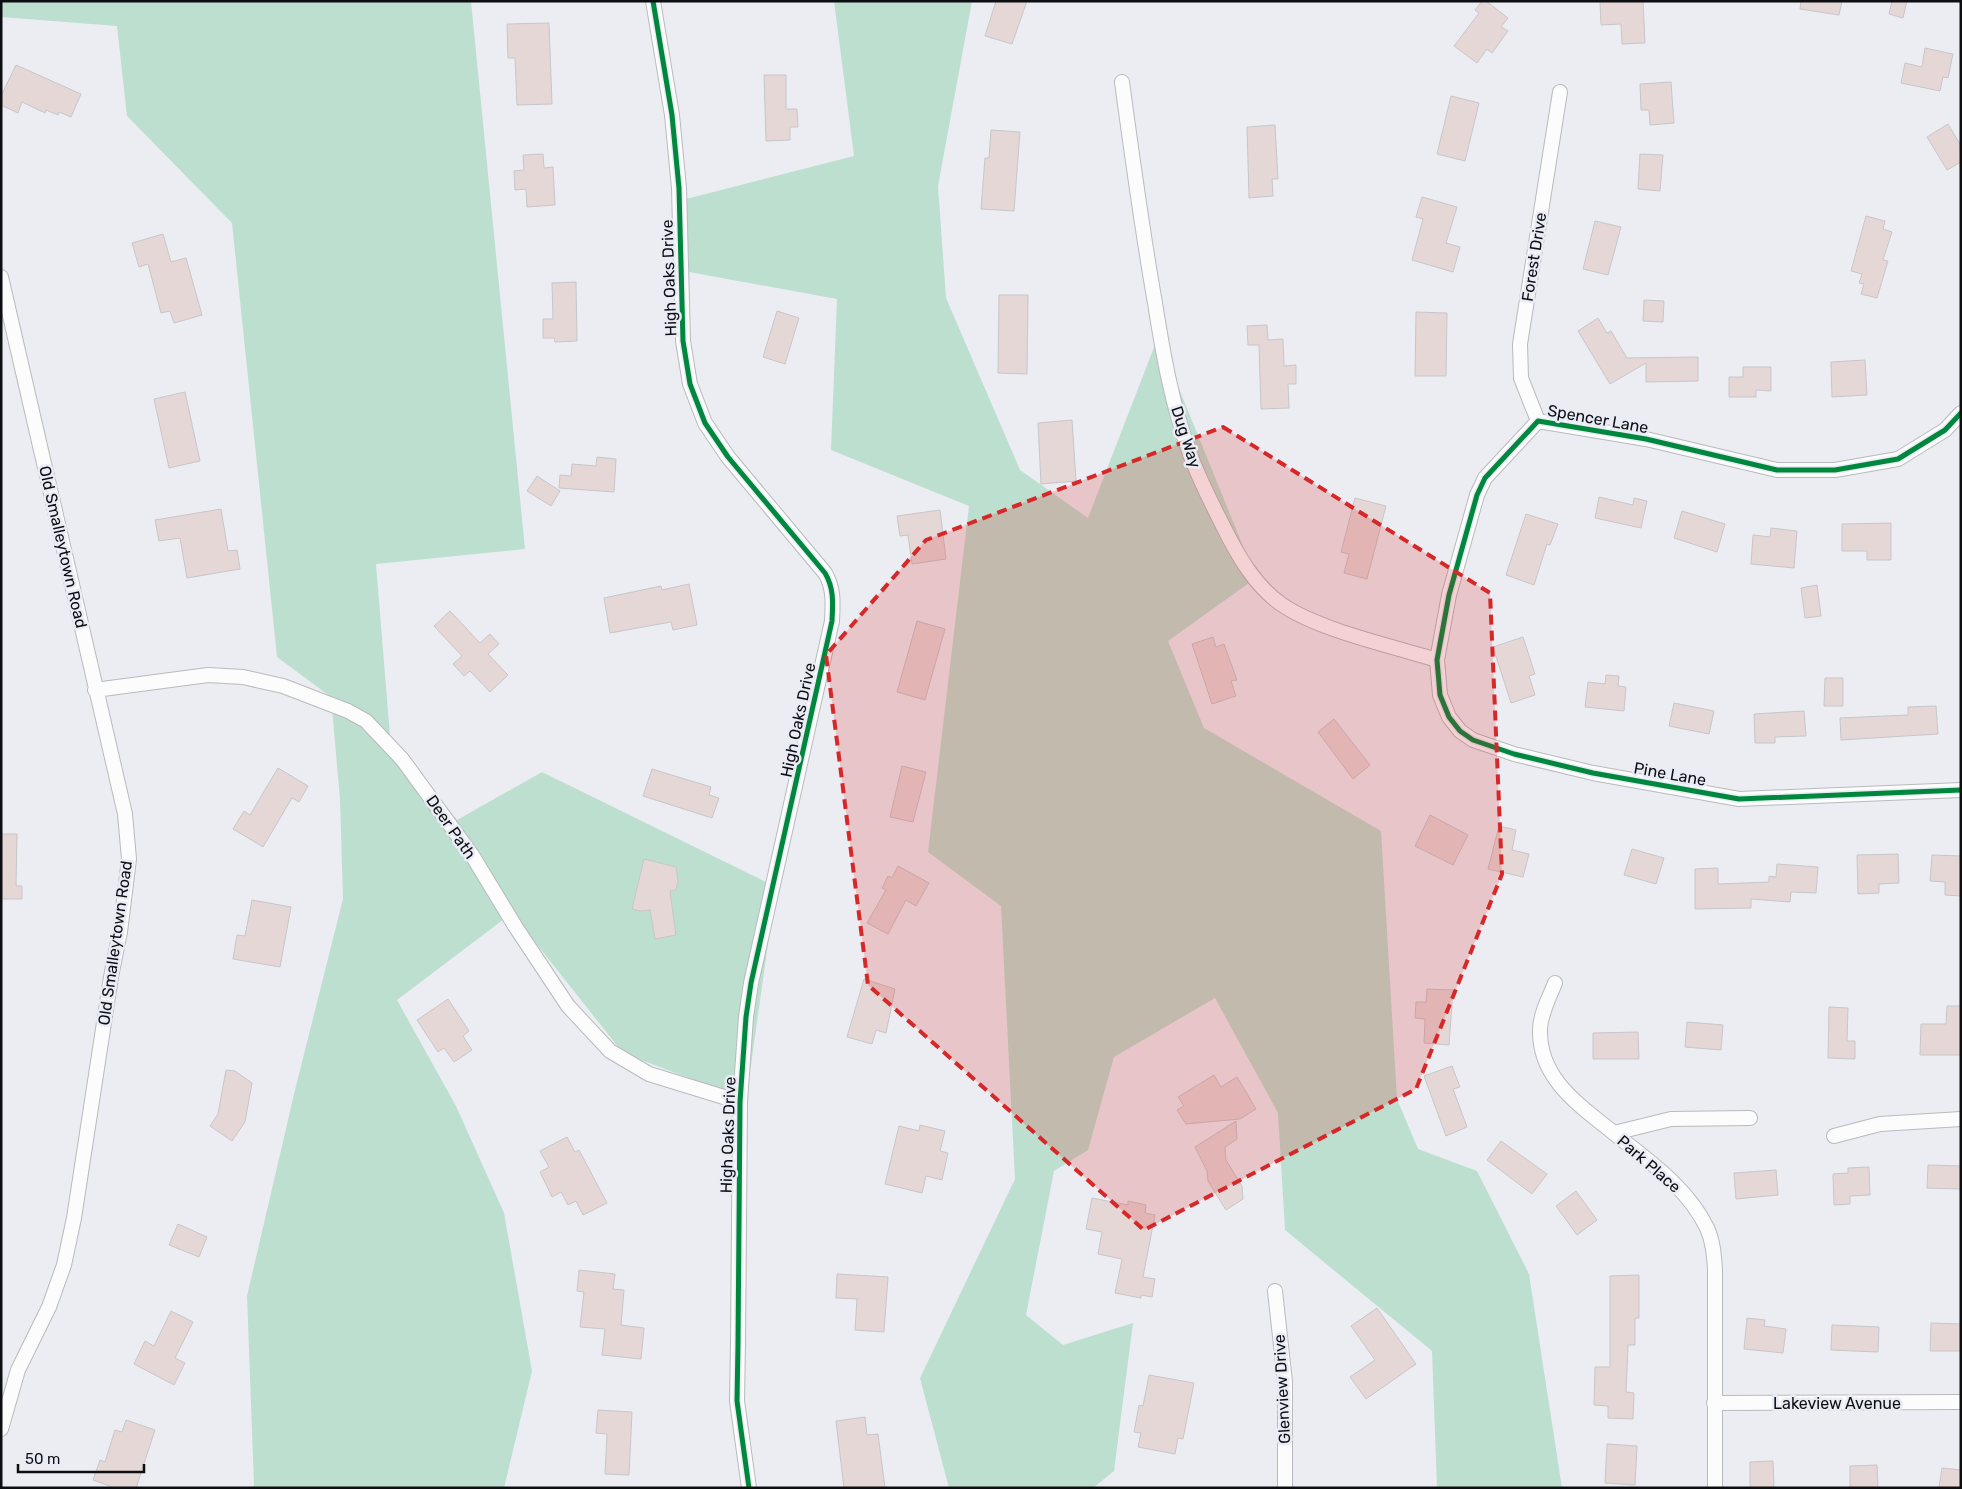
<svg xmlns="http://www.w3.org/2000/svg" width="1962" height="1489" font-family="Rubik,sans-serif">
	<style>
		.green { fill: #bddfcf }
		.building { fill: #e5d7d6; stroke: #c8c6c8 }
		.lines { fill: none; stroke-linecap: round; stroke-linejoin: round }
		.minor-casing { stroke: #b9babd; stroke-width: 16 }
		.minor { stroke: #fcfcfd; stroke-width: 14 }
		.cycleway-casing { stroke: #e9ecf5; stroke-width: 8 }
		.cycleway { stroke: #00873e; stroke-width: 5 }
		.marked { fill: #d62828; fill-opacity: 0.2; stroke: #d62828; stroke-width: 4; stroke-dasharray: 10 6; stroke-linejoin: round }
		.labels { text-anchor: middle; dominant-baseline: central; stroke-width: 5; stroke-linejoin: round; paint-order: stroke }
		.street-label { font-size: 16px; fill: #0d0e11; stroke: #e9ecf5 }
	</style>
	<rect width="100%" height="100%" fill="#ecedf2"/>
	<!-- green -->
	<path class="green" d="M 1,1 L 471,1 L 525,549 L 376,564 L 390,736 L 457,820 L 542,772 L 776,887 L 746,1100 L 623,1053 L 512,913 L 397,1000 L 456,1106 L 504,1213 L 532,1371 L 504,1488 L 252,1488 L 254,1485 L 247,1296 L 295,1090 L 343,899 L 340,799 L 331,697 L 277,657 L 232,223 L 127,116 L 117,26 L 1,17 Z
		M 834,1 L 972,1 L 938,186 L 946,298 L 1020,470 L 1088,518 L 1158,337 L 1256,578 L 1168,641 L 1204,728 L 1381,831 L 1397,1099 L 1418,1149 L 1477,1171 L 1529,1274 L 1562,1488 L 1437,1488 L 1432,1351 L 1285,1230 L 1278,1113 L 1215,998 L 1114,1057 L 1088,1150 L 1054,1171 L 1026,1315 L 1063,1345 L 1133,1323 L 1114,1471 L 1093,1488 L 949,1488 L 920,1378 L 1015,1179 L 1001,906 L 928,852 L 969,506 L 831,450 L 837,299 L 689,272 L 686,199 L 854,156 Z"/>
	<!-- building -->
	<path class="building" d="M 996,1 L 1027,1 L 1012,44 L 985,36 Z
		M 1482,1 L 1486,1 L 1508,18 L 1501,27 L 1508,31 L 1492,53 L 1487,49 L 1477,63 L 1454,46 L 1479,13 L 1475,10 Z
		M 1600,1 L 1643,1 L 1645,43 L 1622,44 L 1621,24 L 1601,25 Z
		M 1801,1 L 1842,1 L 1839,15 L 1800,9 Z
		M 1892,1 L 1907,1 L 1903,18 L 1889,14 Z
		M 549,23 L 552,104 L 517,105 L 515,58 L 508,58 L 507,24 Z
		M 1925,48 L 1953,54 L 1948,78 L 1943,77 L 1940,91 L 1901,83 L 1905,63 L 1922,67 Z
		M 16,65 L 81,94 L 71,117 L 59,112 L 58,115 L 46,110 L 45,113 L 22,102 L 18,113 L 1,105 L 1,96 Z
		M 764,75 L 786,75 L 786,109 L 797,109 L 798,127 L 790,127 L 790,140 L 766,141 Z
		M 1671,82 L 1674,123 L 1650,125 L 1649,110 L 1641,110 L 1640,84 Z
		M 1451,96 L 1479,103 L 1465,161 L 1437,154 Z
		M 1948,124 L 1961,146 L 1961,162 L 1947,170 L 1927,137 Z
		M 1275,125 L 1278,179 L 1272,179 L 1273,196 L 1249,198 L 1247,127 Z
		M 991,130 L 1020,132 L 1014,211 L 981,209 L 985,158 L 989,158 Z
		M 543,154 L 544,168 L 553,167 L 555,205 L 527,207 L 526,189 L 515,190 L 514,171 L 524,170 L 523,155 Z
		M 1640,154 L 1663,155 L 1660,191 L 1638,189 Z
		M 1422,197 L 1457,207 L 1446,243 L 1460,247 L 1453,272 L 1412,260 L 1423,219 L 1416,217 Z
		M 1866,216 L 1885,221 L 1883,229 L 1892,232 L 1883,260 L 1888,261 L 1877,298 L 1861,294 L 1864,284 L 1859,283 L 1862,274 L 1851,271 Z
		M 1595,221 L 1621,227 L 1608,275 L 1583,269 Z
		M 163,234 L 171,262 L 186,258 L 202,315 L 174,323 L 170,311 L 161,313 L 148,264 L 139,267 L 132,243 Z
		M 576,282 L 577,341 L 555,342 L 554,338 L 543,338 L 543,319 L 553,319 L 552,283 Z
		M 999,295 L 1028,295 L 1027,374 L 998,373 Z
		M 1644,300 L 1664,301 L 1663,322 L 1643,321 Z
		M 777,311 L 799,318 L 785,364 L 763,357 Z
		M 1416,312 L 1447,313 L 1446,376 L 1415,376 Z
		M 1598,318 L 1607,333 L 1611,331 L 1627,358 L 1698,357 L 1698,381 L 1646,382 L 1646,363 L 1610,384 L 1578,331 Z
		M 1267,325 L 1268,340 L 1283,339 L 1284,366 L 1296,365 L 1296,384 L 1288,384 L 1289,408 L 1261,409 L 1259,345 L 1248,345 L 1247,326 Z
		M 1865,360 L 1867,395 L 1832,397 L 1831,362 Z
		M 1743,367 L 1771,367 L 1771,391 L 1756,390 L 1756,397 L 1729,397 L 1729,377 L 1743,377 Z
		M 185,392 L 200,461 L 169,468 L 154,399 Z
		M 1072,420 L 1076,481 L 1041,484 L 1038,423 Z
		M 597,457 L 616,459 L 614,492 L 559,488 L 560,475 L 571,476 L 572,464 L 596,466 Z
		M 537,476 L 560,491 L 551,506 L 527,491 Z
		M 1599,497 L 1633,505 L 1634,498 L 1647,501 L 1641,528 L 1595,518 Z
		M 1355,498 L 1386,506 L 1367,579 L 1344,573 L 1349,554 L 1341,552 Z
		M 221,509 L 228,551 L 237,550 L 240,569 L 187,578 L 180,538 L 159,541 L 155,520 Z
		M 940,510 L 946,559 L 912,564 L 908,535 L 900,536 L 897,516 Z
		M 1682,511 L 1725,524 L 1717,552 L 1674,538 Z
		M 1526,514 L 1558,524 L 1550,545 L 1547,544 L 1534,585 L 1506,575 Z
		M 1891,523 L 1891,560 L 1867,560 L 1867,551 L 1842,551 L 1842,524 Z
		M 1771,528 L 1797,531 L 1794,568 L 1751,564 L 1753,535 L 1770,537 Z
		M 689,584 L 697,625 L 673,630 L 671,622 L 610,633 L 604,598 L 661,586 L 662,590 Z
		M 1817,585 L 1821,616 L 1805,618 L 1801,588 Z
		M 450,611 L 480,643 L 490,634 L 499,644 L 488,654 L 508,675 L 490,692 L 470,671 L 464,676 L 453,664 L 462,656 L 434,626 Z
		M 917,621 L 945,629 L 925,700 L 897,692 Z
		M 1213,637 L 1216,647 L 1224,644 L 1237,680 L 1231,681 L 1236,696 L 1212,704 L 1192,644 Z
		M 1523,637 L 1535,674 L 1529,676 L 1535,695 L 1511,703 L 1493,647 Z
		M 1606,675 L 1619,676 L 1618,686 L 1626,687 L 1624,711 L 1585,707 L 1588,682 L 1605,684 Z
		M 1825,678 L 1843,678 L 1843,706 L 1824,706 Z
		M 1674,703 L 1714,711 L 1709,734 L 1669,726 Z
		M 1936,706 L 1938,734 L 1841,740 L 1840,718 L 1908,715 L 1908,707 Z
		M 1804,711 L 1806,736 L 1775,737 L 1775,743 L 1755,743 L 1754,714 Z
		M 1334,719 L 1370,765 L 1353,779 L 1318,732 Z
		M 902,766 L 926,772 L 913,822 L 890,817 Z
		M 278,768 L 308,786 L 299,802 L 292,798 L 263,847 L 233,829 L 244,811 L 250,815 Z
		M 652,769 L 711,787 L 709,795 L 719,798 L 712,818 L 643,796 Z
		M 1430,815 L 1468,835 L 1453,865 L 1415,846 Z
		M 1499,826 L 1516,830 L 1512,850 L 1529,854 L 1523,877 L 1488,869 Z
		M 1,834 L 17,834 L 16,886 L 22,886 L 22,899 L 1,899 Z
		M 1632,849 L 1664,858 L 1656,884 L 1624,875 Z
		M 1898,854 L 1899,883 L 1879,884 L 1879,893 L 1858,894 L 1857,855 Z
		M 1932,855 L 1961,856 L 1961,896 L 1945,895 L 1945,882 L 1930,881 Z
		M 644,859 L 676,867 L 678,881 L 676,890 L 670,891 L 676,935 L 655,939 L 650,910 L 640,911 L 632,909 Z
		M 1777,864 L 1818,867 L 1816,893 L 1791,892 L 1790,902 L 1751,899 L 1751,908 L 1695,909 L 1695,869 L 1718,868 L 1718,884 L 1769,882 L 1769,876 L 1776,877 Z
		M 898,866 L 929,883 L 916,906 L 906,900 L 888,934 L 867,923 L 886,890 L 882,888 L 888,876 L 892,878 Z
		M 252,900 L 291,907 L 280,967 L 233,959 L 237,935 L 245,936 Z
		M 864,979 L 895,989 L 886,1033 L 876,1030 L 872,1044 L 847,1037 Z
		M 1427,989 L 1453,990 L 1449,1045 L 1424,1043 L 1425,1019 L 1415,1018 L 1416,1002 L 1426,1002 Z
		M 448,999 L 469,1031 L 463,1036 L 472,1050 L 454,1062 L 444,1048 L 438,1052 L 417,1020 Z
		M 1947,1006 L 1961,1006 L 1961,1055 L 1920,1055 L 1921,1024 L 1946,1024 Z
		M 1829,1007 L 1848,1008 L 1847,1041 L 1855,1041 L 1855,1059 L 1828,1058 Z
		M 1687,1022 L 1723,1025 L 1721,1050 L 1685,1047 Z
		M 1638,1032 L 1639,1059 L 1593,1059 L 1593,1033 Z
		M 1452,1066 L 1460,1087 L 1453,1089 L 1467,1127 L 1446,1136 L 1424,1076 Z
		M 226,1070 L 235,1071 L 252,1083 L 245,1122 L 232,1141 L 210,1126 L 218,1114 Z
		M 1214,1075 L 1221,1087 L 1237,1077 L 1256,1109 L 1240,1119 L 1186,1124 L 1177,1110 L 1184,1106 L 1178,1097 Z
		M 1236,1121 L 1237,1139 L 1225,1147 L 1226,1160 L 1242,1186 L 1243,1199 L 1226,1210 L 1208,1181 L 1207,1171 L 1195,1147 Z
		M 920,1125 L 945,1131 L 940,1151 L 948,1153 L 942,1180 L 926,1176 L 922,1193 L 885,1184 L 899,1126 L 919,1131 Z
		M 567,1137 L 575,1152 L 579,1150 L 607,1203 L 583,1215 L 576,1201 L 568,1205 L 561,1192 L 552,1197 L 540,1172 L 549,1167 L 540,1151 Z
		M 1501,1141 L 1547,1174 L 1532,1194 L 1487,1160 Z
		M 1928,1165 L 1961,1166 L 1961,1189 L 1927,1188 Z
		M 1869,1167 L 1870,1195 L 1850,1196 L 1850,1204 L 1834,1205 L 1833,1174 L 1848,1173 L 1848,1168 Z
		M 1776,1170 L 1778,1195 L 1736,1199 L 1734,1173 Z
		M 1576,1191 L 1597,1220 L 1577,1235 L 1556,1206 Z
		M 1092,1198 L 1128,1205 L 1128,1201 L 1146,1205 L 1145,1213 L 1155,1215 L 1143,1277 L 1155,1279 L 1152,1297 L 1141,1295 L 1141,1298 L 1115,1293 L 1122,1259 L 1098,1254 L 1102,1232 L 1086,1229 Z
		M 178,1224 L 207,1237 L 199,1257 L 169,1245 Z
		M 579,1270 L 615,1274 L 613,1289 L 624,1290 L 621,1325 L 644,1328 L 641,1359 L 602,1355 L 605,1329 L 580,1327 L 584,1292 L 577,1291 Z
		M 837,1274 L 888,1277 L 884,1332 L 855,1330 L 857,1299 L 836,1298 Z
		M 1639,1275 L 1639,1318 L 1635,1318 L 1635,1345 L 1628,1345 L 1626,1392 L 1634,1393 L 1633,1419 L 1608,1418 L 1608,1406 L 1594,1405 L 1595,1367 L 1610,1367 L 1610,1276 Z
		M 1377,1308 L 1416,1364 L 1366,1399 L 1350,1377 L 1375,1360 L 1351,1326 Z
		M 171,1311 L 193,1322 L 175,1358 L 185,1363 L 174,1385 L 134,1364 L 145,1341 L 154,1346 Z
		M 1747,1318 L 1765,1320 L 1764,1326 L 1786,1329 L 1783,1353 L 1744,1349 Z
		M 1931,1323 L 1961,1324 L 1961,1351 L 1930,1351 Z
		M 1832,1325 L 1879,1327 L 1878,1352 L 1831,1350 Z
		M 1149,1375 L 1194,1383 L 1183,1439 L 1178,1438 L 1175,1454 L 1138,1447 L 1141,1433 L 1134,1432 L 1139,1405 L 1143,1406 Z
		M 598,1410 L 632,1412 L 629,1475 L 605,1474 L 607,1434 L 596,1433 Z
		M 865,1417 L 867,1435 L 878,1434 L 885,1488 L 844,1488 L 836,1421 Z
		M 126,1420 L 155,1430 L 136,1488 L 115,1488 L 93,1480 L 100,1460 L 105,1462 L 115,1430 L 122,1432 Z
		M 1607,1444 L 1637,1446 L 1635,1485 L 1605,1483 Z
		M 1773,1461 L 1774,1488 L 1750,1488 L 1750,1462 Z
		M 1877,1465 L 1878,1488 L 1850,1488 L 1850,1466 Z
		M 1942,1468 L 1961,1470 L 1961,1488 L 1939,1488 Z"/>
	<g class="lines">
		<!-- minor casing -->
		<g class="minor-casing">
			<path id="minor" d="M 653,1 L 672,115 L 679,188 L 683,341 L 690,384 L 705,423 L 728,457 L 825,573 C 834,588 833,603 832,621 L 751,983 L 746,1017 L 740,1102 L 738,1344 L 737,1401 L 749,1488
				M 1122,82 C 1132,156 1142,230 1155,303 C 1163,354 1172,405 1190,454 C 1199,479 1211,502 1223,526 C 1237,554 1254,585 1281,604 C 1318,630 1392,646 1437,660
				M 1,277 L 125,814 L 129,859 L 120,932 L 111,977 L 74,1218 L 64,1265 L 49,1307 L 18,1370 L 1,1429
				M 1961,413 L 1945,430 L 1898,459 L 1835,470 L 1777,470 L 1646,439 L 1538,421 L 1485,478 L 1477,495 L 1449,595 L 1437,660 L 1440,695 L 1449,717 L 1460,731 L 1473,740 L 1514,754 L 1593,773 L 1739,799 L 1961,790
				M 1538,421 L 1521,378 L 1520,344 L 1560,92
				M 95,690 L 208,675 L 243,677 L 283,686 L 348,711 L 366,721 L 402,759 L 472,855 L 515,926 L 568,1006 L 610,1051 L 649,1074 L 740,1102
				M 1555,983 C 1549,998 1540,1015 1540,1030 C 1539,1080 1581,1106 1615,1134 C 1649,1161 1688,1188 1707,1228 C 1713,1241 1714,1255 1715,1269 L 1715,1488
				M 1614,1133 L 1671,1119 L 1750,1118
				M 1834,1136 L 1880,1124 L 1961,1119
				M 1275,1291 L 1285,1382 L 1285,1488
				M 1714,1403 L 1961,1402"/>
		</g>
		<!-- minor -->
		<use href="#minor" class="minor"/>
		<!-- cycleway casing -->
		<g class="cycleway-casing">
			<path id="cycleway" d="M 653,1 L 672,115 L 679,188 L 683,341 L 690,384 L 705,423 L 728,457 L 825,573 C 834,588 833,603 832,621 L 751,983 L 746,1017 L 740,1102 L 738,1344 L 737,1401 L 749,1488
				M 1961,413 L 1945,430 L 1898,459 L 1835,470 L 1777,470 L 1646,439 L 1538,421 L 1485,478 L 1477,495 L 1449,595 L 1437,660 L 1440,695 L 1449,717 L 1460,731 L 1473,740 L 1514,754 L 1593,773 L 1739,799 L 1961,790"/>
		</g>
		<!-- cycleway -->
		<use href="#cycleway" class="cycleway"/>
	</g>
	<!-- marked area -->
	<path class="marked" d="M 1223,427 L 1490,593 L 1502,874 L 1416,1089 L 1144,1230 L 868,985 L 826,655 L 926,540 Z"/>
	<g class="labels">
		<!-- street labels -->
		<g class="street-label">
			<text transform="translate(1534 257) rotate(-81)">Forest Drive</text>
			<text transform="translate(669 278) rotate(-92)">High Oaks Drive</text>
			<text transform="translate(1598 419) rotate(10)">Spencer Lane</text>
			<text transform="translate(1186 437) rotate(72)">Dug Way</text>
			<text transform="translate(63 547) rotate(77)">Old Smalleytown Road</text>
			<text transform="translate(798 720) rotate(-78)">High Oaks Drive</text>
			<text transform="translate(1670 774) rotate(10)">Pine Lane</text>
			<text transform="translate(451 827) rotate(55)">Deer Path</text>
			<text transform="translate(115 943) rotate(-82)">Old Smalleytown Road</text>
			<text transform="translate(728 1135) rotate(-88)">High Oaks Drive</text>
			<text transform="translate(1649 1164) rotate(41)">Park Place</text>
			<text transform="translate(1282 1389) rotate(-93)">Glenview Drive</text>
			<text x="1837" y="1403">Lakeview Avenue</text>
		</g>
	</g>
	<!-- border -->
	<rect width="1962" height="1489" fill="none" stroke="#0d0e11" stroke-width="5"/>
	<!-- scale -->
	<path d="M18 1464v8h126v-8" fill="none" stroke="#0d0e11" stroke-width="2.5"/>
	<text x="25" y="1464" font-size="15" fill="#0d0e11" stroke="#e9ecf5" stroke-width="4" paint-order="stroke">50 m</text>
</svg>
